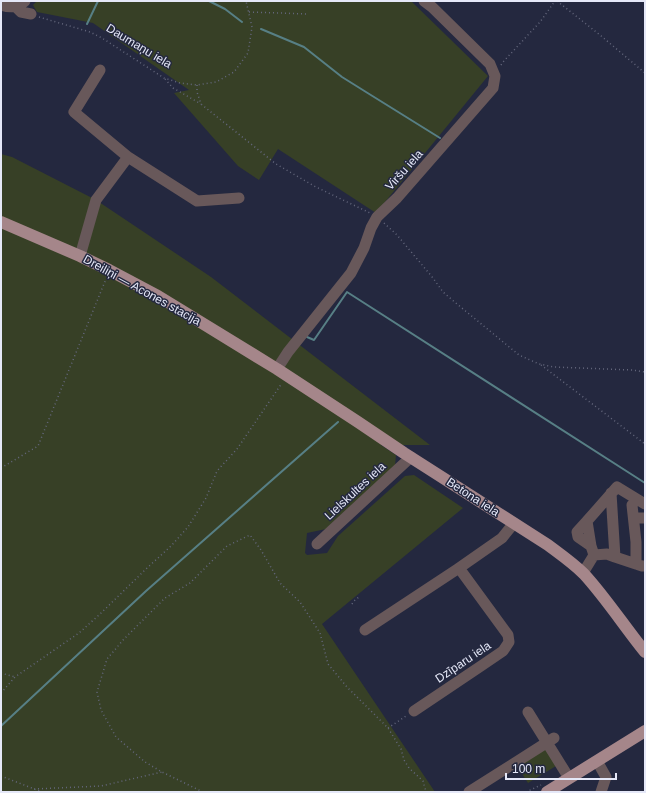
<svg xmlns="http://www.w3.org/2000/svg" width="646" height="793" font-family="Arial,sans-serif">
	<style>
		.green { fill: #374026 }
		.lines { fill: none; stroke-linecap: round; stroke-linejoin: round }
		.stream { stroke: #577f85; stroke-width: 2 }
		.path { stroke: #64677c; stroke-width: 1.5; stroke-dasharray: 1 3; stroke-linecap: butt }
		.minor { stroke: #68585a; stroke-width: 11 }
		.major { stroke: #a5868a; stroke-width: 12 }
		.labels { text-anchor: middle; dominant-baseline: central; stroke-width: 3; stroke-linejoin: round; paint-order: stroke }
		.street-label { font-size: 12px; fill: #e5e8f8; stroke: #24283f }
	</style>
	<rect width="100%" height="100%" fill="#24283f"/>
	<!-- green -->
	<path class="green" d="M 37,1 L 411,1 L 488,76 L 376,213 L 278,149 L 259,180 L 238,166 L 174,93 L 189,90 L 93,23 L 37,12 L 33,5 Z
		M 1,154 L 12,157 L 96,200 L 211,277 L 430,445 L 381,445 L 396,455 L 395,466 L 326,529 L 307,533 L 305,553 L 307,555 L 327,553 L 338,536 L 405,476 L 414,475 L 463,508 L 322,624 L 435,792 L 1,792 Z
		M 545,748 L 556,766 L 528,783 L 517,766 Z"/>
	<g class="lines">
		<!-- stream -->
		<path class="stream" d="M 209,1 L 225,9 L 242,22
			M 87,24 L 98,1
			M 261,29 L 304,47 L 342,77 L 366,92 L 440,138
			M 307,337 L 314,340 L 347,292 L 645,483
			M 1,726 L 146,591 L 338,422"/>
		<!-- path -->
		<path class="path" d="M 557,1 L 600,35 L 645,73
			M 249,12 L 308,14
			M 39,17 L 90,32 L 102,38 L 164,78 L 180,83 L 197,85 L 216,82 L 234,72 L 248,53 L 252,27 L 246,1
			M 501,65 L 503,62 L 540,22 L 555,1
			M 165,79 L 173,88 L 201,104
			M 197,85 L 197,92 L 201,104 L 276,164 L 314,186 L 370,213
			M 384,223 L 397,235 L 433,278 L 443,292 L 457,304 L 519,355 L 539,364 L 554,367 L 632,370 L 645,372
			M 541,365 L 645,444
			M 1,468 L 38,446 L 106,279
			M 352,604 L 354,601 L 359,597
			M 1,673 L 15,677
			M 1,693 L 15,677 L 79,633 L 99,615 L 146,569 L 171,546 L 188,527 L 206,498 L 217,471 L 237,449 L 282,383
			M 388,728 L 406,716
			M 1,776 L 42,792
			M 34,789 L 101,786 L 162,772
			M 203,792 L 162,772 L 145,762 L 116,737 L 101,710 L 97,692 L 107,659 L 124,639 L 165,598 L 190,583 L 227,546 L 250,535 L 261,550 L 280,583 L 300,602 L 320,633 L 328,664 L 347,687 L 388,728 L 401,749 L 404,760 L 409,768 L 423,781 L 426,792
			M 526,792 L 541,785"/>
		<!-- minor -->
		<path class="minor" d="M 1,5 C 10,8 18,8 25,1
			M 16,7 L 21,12 L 31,14
			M 100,70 L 74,112 L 128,157
			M 80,256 L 96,200 L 128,157 L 197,201 L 239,198
			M 277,369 L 288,352 L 351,273 L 364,248 L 371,228 L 377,217 L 397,198 L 493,88 L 495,76 L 490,64 L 432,7 L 424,1
			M 632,505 L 636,542 L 636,564
			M 634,518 L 645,518
			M 587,521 L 577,532 L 578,537 L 591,546
			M 317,544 L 411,457
			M 594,555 L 591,546 L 587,521 L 617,487 L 645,504
			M 615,557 L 642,566 L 645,566
			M 583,573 L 594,555 L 607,554 L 615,557 L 611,493
			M 365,630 L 459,568 L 502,538 L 514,523
			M 414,711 L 481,666 L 503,651 L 509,642 L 508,635 L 459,568
			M 528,712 L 569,778
			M 597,761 L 606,777 L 601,792
			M 469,792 L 554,738"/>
		<!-- major -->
		<path class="major" d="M 1,222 L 80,256 L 109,270 L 158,296 L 277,369 L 358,422 L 404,453 L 548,545 C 560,554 573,563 584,574 C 606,598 624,626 645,652
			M 547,792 L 645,731"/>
	</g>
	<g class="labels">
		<!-- street labels -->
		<g class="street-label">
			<text transform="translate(139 46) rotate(31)">Daumaņu iela</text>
			<text transform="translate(404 170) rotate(-48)">Viršu iela</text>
			<text transform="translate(142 290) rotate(29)">Dreiliņi — Acones stacija</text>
			<text transform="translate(355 491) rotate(-43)">Lielskultes iela</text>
			<text transform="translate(473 497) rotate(33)">Betona iela</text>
			<text transform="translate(463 662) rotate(-34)">Dzīparu iela</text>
		</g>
	</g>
	<!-- border -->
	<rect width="646" height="793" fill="none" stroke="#e5e8f8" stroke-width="4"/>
	<!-- scale -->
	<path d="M506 773v6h110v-6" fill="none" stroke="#e5e8f8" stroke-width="2"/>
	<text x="512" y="773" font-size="12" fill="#e5e8f8" stroke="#24283f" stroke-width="3" paint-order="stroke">100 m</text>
</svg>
